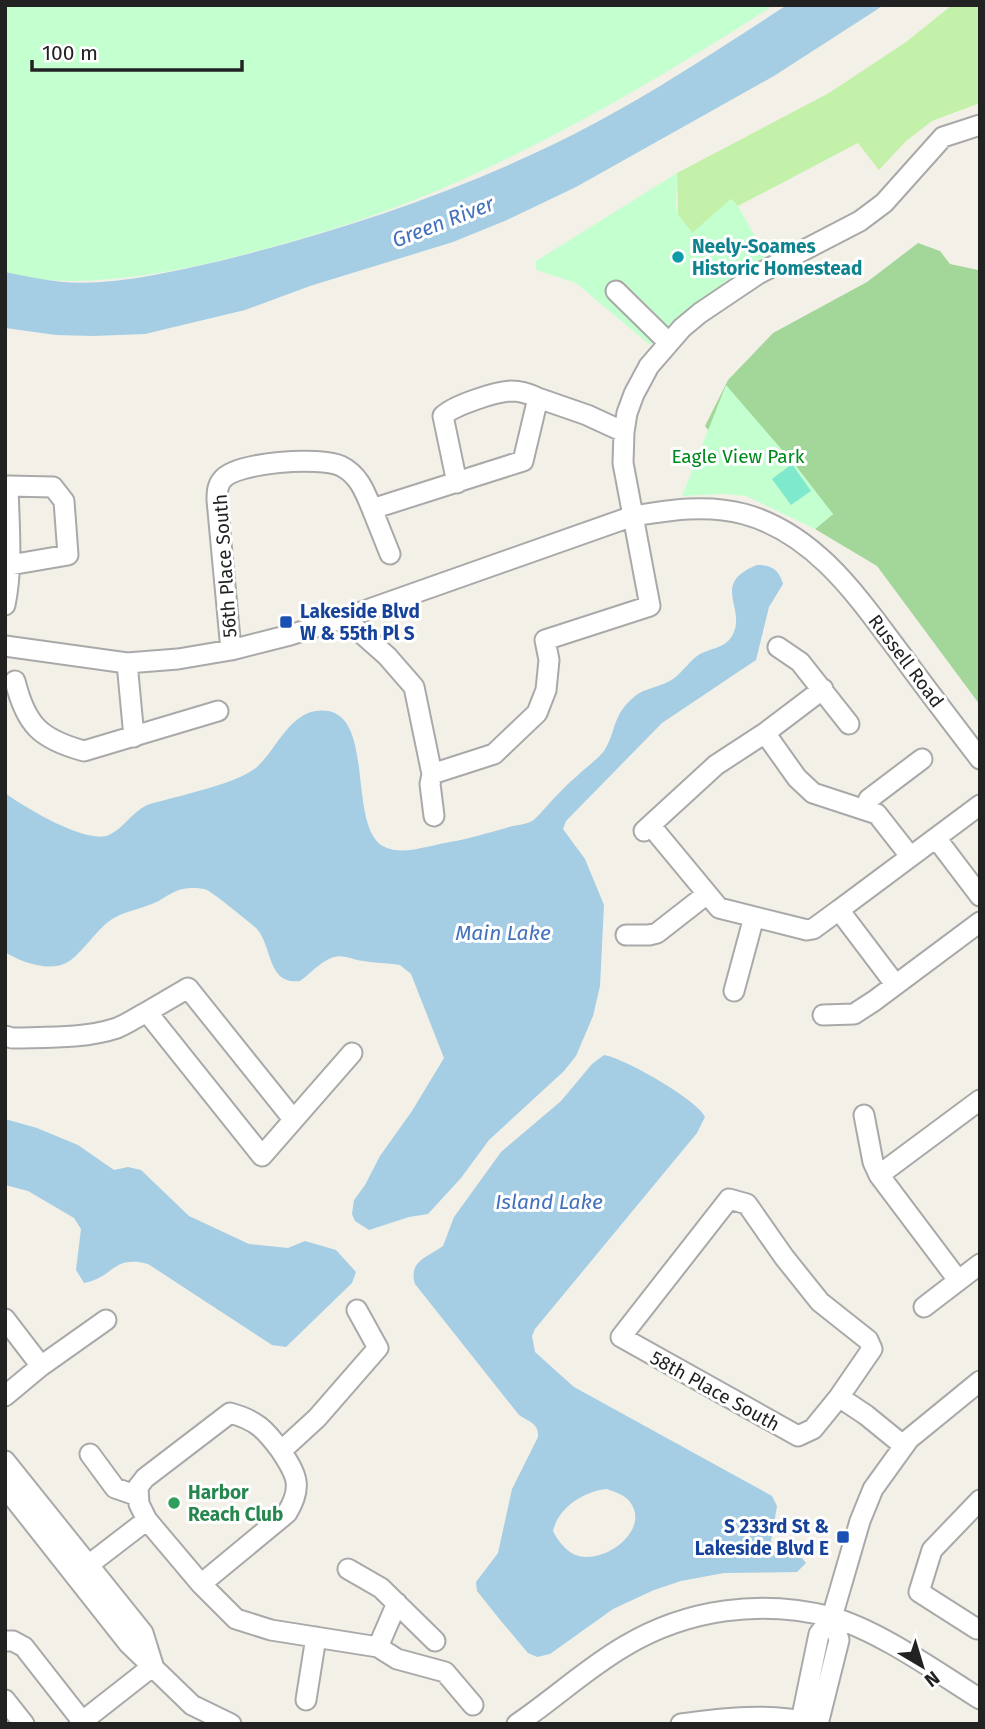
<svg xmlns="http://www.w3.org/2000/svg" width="985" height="1729" font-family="'Fira Sans',sans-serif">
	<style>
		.grass { fill: #c4f1aa }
		.forest { fill: #a3d699 }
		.park { fill: #c3ffcf }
		.pitch { fill: #7fe9cd }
		.water { fill: #a5cee4; fill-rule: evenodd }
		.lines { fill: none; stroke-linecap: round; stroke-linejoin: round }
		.minor-casing { stroke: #a9a9a9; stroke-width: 23 }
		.minor { stroke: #fff; stroke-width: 19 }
		.culture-dot { fill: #0f9aa8; stroke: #fff; stroke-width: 2.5 }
		.transit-dot { fill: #1a4fb4; stroke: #fff; stroke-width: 2.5 }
		.leisure-dot { fill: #2e9e5b; stroke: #fff; stroke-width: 2.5 }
		.labels { text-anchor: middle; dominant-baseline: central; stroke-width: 6; stroke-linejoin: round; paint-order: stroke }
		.culture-label { font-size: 19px; font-weight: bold; fill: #0d838f; stroke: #fff; text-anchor: start }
		.park-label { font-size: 19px; fill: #01891d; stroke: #fff }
		.street-label { font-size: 19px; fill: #222; stroke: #fff }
		.transit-label { font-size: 19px; font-weight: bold; fill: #164399; stroke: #fff; text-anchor: start }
		.leisure-label { font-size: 19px; font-weight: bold; fill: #27864d; stroke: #fff; text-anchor: start }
		.water-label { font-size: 21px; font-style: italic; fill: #4371bd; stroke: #fff }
	</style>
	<rect width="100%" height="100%" fill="#f3f0e8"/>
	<!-- grass -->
	<path class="grass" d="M 952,5 L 980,5 L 980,103 L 932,121 L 906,141 L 879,170 L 858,143 L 738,206 L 731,199 L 693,234 L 678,215 L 677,173 L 829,93 L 906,42 Z"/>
	<!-- forest -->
	<path class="forest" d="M 918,243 L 940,251 L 950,264 L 978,270 L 980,267 L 980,705 L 877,566 L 815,529 L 833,514 L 779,465 L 778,446 L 763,447 L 719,443 L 705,426 L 728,380 L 773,333 L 867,282 Z"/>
	<!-- park -->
	<path class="park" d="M 5,5 L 774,5 C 668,73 557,139 441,189 C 373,218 302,240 230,258 C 156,276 81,289 5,275 Z
		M 677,173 L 676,208 L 678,215 L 692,233 L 731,199 L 738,206 L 766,256 C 722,281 687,311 650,345 L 576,283 L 536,270 L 536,261 Z
		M 726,385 L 796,466 L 833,514 L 815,529 L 746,496 L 723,494 L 682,496 Z"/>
	<!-- pitch -->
	<path class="pitch" d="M 792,464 L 811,491 L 791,505 L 772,479 Z"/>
	<!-- water -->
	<path class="water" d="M 787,5 L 884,5 L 774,76 L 576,187 L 507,220 L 453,242 L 310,286 L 245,310 L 145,334 L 93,336 L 56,335 L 5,328 L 5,272 C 24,276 44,280 63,282 C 112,286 172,272 220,261 C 349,229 480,185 597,122 C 662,87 725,45 787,5 Z
		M 757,565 C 773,565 779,570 783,584 L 769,607 L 756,660 L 662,723 L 566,821 L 563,829 L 585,859 L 604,905 L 600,986 L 593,1016 L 576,1056 L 564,1071 L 489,1140 L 461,1178 L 428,1214 L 409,1217 L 369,1230 L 355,1221 L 352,1214 L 354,1200 L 365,1185 L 380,1156 L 412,1111 L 444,1058 L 411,974 L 400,965 C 387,963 376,963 363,961 C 352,960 343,953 331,958 C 319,963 310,974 300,981 C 267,985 273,948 257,929 C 253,925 212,892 207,890 C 202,888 195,888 191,888 C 172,889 167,898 152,904 C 137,910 121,912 108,922 C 95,932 79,957 66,963 C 49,972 20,962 5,952 L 5,793 C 24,807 87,845 109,835 C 124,828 130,814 147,805 C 174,797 238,784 257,767 C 278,748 292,705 328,711 C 376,719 346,834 387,848 C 405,855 431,845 450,842 C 469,839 487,833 506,828 C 514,825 525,825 532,821 C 537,818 542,811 547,806 C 556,796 566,785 577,776 C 585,768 597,760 604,751 C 617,731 611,716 635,696 C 645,688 661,687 673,679 C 683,672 690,660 700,654 C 712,648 725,648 732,636 C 748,609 709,584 757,565 Z
		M 604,1055 C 624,1058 698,1100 705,1117 L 697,1133 L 535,1329 L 532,1336 L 535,1352 L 574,1387 L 772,1496 L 777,1506 L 771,1541 L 773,1548 L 780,1552 L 802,1558 L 806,1563 L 797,1572 L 724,1573 L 681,1581 L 654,1590 L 613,1609 L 550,1654 L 537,1657 L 528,1653 L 501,1621 L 477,1591 L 476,1582 L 498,1553 L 512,1489 L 538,1437 C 539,1423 529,1422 519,1415 L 415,1284 C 408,1261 428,1257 443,1246 L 454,1217 L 501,1152 L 561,1101 L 592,1064 ZM 607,1489 C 615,1492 625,1495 630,1502 C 653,1532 596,1571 570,1552 C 562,1546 557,1539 553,1531 C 558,1508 584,1491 607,1489 Z
		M 5,1119 L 37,1128 L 78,1145 L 114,1170 L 128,1167 L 141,1170 L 189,1216 L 249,1244 L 288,1248 L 305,1241 L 336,1250 L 356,1272 L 352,1283 L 286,1347 L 272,1345 L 148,1264 C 112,1255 115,1277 84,1283 L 76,1270 L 81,1229 L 74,1218 L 28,1191 L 5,1185 Z"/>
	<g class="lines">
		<!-- minor casing -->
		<g class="minor-casing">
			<path id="minor" d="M 616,291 L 668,342
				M 457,483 L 443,416 C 454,405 495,392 511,391 C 521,391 530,394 538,398
				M 372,509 L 390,554
				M 5,605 C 13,566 9,526 8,486 L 53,487 L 64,501 L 68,555 L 10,565
				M 344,618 L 387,656 L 414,687 L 432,774 L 430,784 L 434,816
				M 5,646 L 127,663 L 178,659 L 231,650 L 290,635 L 344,618 L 633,516 C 670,510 707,504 744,514 C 817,534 860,600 903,657 C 928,691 954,725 980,759
				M 778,647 L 800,662 L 849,724
				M 231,650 L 217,500 C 217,493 217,486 222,480 C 235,462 321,456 341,466 C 359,475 365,492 372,509 L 523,461 L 538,398 L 587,415 L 624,432
				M 127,663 L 134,737
				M 15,681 C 26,725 40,739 84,751 L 218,711
				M 765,733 L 797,778 L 813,793 L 877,814 L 910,856
				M 432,774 L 494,754 L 537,713 L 546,690 L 549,660 L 545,640 L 650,606 L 623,463 L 624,432 L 627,413 L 634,394 L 649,366 L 682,328 L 700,313 L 758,274 L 860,221 L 884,203 L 943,137 L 980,125
				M 864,809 L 869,799 L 922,759
				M 651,826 L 719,908 L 807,930 L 813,929 L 839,910 L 895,984
				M 644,831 L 716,765 L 765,733 L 823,689
				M 936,838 L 980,896
				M 839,910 L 980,805
				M 626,935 L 649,935 L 657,933 L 707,894
				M 734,991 L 754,917
				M 147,1012 L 188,988 L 293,1119
				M 823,1015 L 854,1014 L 874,1001 L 980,922
				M 5,1036 L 12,1038 C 46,1037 84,1039 117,1028 C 127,1024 137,1017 147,1012 L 262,1156 L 352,1053
				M 864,1115 L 873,1162 L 879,1175 L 958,1280
				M 879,1175 L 980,1100
				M 924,1307 L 980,1264
				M 357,1310 L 378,1348 L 317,1418 L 281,1451 C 265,1429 256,1420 230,1413 L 145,1478 L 138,1487 L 139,1504 L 147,1520 L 201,1584 L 236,1619 L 271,1630 L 378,1647 L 397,1659 L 445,1672 L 473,1705
				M 5,1319 L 41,1366
				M 5,1396 L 41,1366 L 106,1320
				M 839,1397 L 872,1349 L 868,1340 L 820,1302 L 784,1257 L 747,1204 L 729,1199 L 621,1337 L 798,1436 L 813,1429 L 839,1397 L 866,1415 L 904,1446
				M 90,1454 L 115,1488 L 138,1496
				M 5,1461 L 143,1633 L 153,1665
				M 5,1487 L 129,1644 L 192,1705 L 231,1724
				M 348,1569 L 381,1588 L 435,1641
				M 78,1573 L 147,1520
				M 201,1584 L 287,1513 C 303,1487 297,1475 281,1451
				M 977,1629 L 919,1592 L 932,1550 L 980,1500
				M 5,1641 L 13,1641 L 24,1647 L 82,1721
				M 378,1647 L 397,1603
				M 5,1700 L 24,1724
				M 306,1700 L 316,1637
				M 801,1721 L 819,1634 L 832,1617 L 860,1521 L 873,1489 L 909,1439 L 980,1381
				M 79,1724 L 153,1666
				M 517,1724 C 554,1699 587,1668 625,1646 C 687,1609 761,1599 831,1617 C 878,1630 937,1672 980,1699
				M 681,1724 C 724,1718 770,1713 812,1723
				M 818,1724 L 839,1640 L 832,1617"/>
		</g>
		<!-- minor -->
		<use href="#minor" class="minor"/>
	</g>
	<!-- markers -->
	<circle class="culture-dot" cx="678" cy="257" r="7"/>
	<g class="transit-dot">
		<rect x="279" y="615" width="14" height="14" rx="3.5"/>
		<rect x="836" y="1530" width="14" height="14" rx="3.5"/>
	</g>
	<circle class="leisure-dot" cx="174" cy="1503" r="7"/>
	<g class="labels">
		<!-- culture labels -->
		<g class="culture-label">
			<text x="692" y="246">Neely-Soames<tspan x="692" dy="22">Historic Homestead</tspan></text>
		</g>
		<!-- park labels -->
		<g class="park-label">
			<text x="738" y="456">Eagle View Park</text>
		</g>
		<!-- street labels -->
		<g class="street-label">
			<text transform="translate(225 566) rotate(-94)">56th Place South</text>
			<text transform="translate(906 661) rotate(53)">Russell Road</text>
			<text transform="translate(715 1391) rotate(29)">58th Place South</text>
		</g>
		<!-- transit labels -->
		<g class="transit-label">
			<text x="300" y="611">Lakeside Blvd<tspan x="300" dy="22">W &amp; 55th Pl S</tspan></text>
			<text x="829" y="1526" text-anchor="end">S 233rd St &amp;<tspan x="829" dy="22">Lakeside Blvd E</tspan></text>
		</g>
		<!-- leisure labels -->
		<g class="leisure-label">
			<text x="188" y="1492">Harbor<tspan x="188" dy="22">Reach Club</tspan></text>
		</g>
		<!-- water labels -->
		<g class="water-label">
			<text transform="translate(443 222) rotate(-21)">Green River</text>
			<text x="503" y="933">Main Lake</text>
			<text x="549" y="1202">Island Lake</text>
		</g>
	</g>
	<!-- border -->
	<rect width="985" height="1729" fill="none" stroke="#222222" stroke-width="14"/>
	<!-- north arrow -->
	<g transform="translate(922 1666) rotate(142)" stroke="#ffffff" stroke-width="5" paint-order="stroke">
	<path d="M0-5L12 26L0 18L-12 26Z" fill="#222222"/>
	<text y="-10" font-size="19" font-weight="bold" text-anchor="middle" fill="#222222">N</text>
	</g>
	<!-- scale -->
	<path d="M32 60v10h210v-10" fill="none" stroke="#222222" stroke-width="3.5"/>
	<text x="42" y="60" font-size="21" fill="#222222" stroke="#ffffff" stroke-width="5" paint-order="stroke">100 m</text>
</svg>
